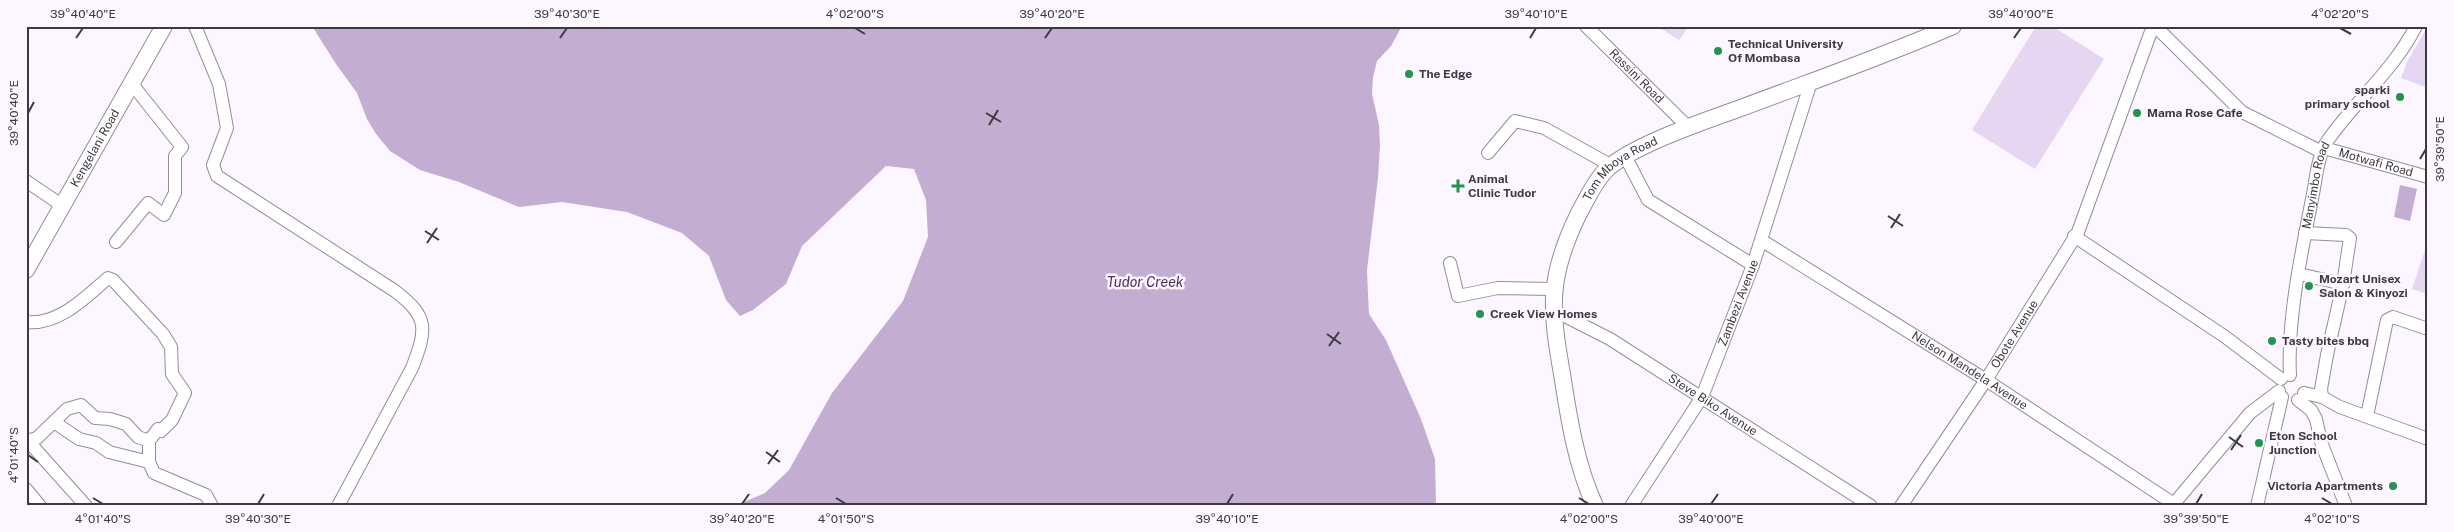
<svg xmlns="http://www.w3.org/2000/svg" width="2454" height="532" font-family="'Public Sans',sans-serif">
	<style>
		.green { fill: #e6d6f2 }
		.water { fill: #c3aed1 }
		.lines { fill: none; stroke-linecap: round; stroke-linejoin: round }
		.minor-casing { stroke: #948d99; stroke-width: 14 }
		.major-casing { stroke: #948d99; stroke-width: 18 }
		.minor { stroke: #fff; stroke-width: 12 }
		.major { stroke: #fff; stroke-width: 16 }
		.ticks { fill: none; stroke: #3d393f; stroke-width: 2 }
		.poi-dot { fill: #22944e; stroke: #fbf6ff; stroke-width: 2 }
		.labels { text-anchor: middle; dominant-baseline: central; stroke-width: 5; stroke-linejoin: round; paint-order: stroke }
		.poi-label { font-size: 12px; font-weight: bold; fill: #3d393f; stroke: #fbf6ff; text-anchor: start }
		.street-label { font-size: 12px; fill: #3d393f; stroke: #fbf6ff }
		.water-label { font-size: 14px; font-style: italic; fill: #4b2e5c; stroke: #fbf6ff }
		.neatline { fill: none; stroke: #3d393f; stroke-width: 2 }
		.ticks-label { font-size: 12px; text-anchor: middle; fill: #3d393f }
	</style>
	<rect width="100%" height="100%" fill="#fbf6ff"/>
	<!-- green -->
	<path class="green" d="M 1657,26 L 1689,26 L 1679,40 Z
		M 2036,26 L 2052,26 L 2104,59 L 2035,169 L 1972,130 Z
		M 2428,26 L 2428,88 L 2401,78 L 2408,60 Z
		M 2428,241 L 2428,294 L 2412,289 Z"/>
	<!-- water -->
	<path class="water" d="M 312,26 L 1402,26 L 1391,46 L 1377,61 L 1373,77 L 1372,94 L 1379,125 L 1380,146 L 1378,178 L 1367,270 L 1368,295 L 1369,314 L 1386,340 L 1421,419 L 1435,459 L 1436,506 L 734,506 L 765,493 L 789,470 L 832,393 L 903,301 L 928,237 L 926,200 L 914,169 L 886,166 L 802,246 L 786,284 L 753,310 L 740,316 L 726,300 L 709,256 L 682,233 L 627,212 L 562,202 L 519,207 L 459,182 L 420,170 L 390,151 L 376,134 L 367,119 L 357,93 L 336,64 Z
		M 2400,185 L 2417,189 L 2410,221 L 2394,217 Z"/>
	<g class="lines">
		<!-- minor casing -->
		<g class="minor-casing">
			<g id="minor">
				<path d="M 195,26 L 219,84 L 227,128 L 213,165 L 217,176 L 395,291 C 429,317 427,329 412,368 L 338,506"/>
				<path id="s1" d="M 1586,26 L 1688,127"/>
				<path d="M 2155,26 L 2242,112 L 2322,152"/>
				<path id="s2" d="M 2324,148 L 2428,177"/>
				<path d="M 1488,153 L 1515,121 L 1544,128 L 1612,166"/>
				<path d="M 1625,156 L 1648,200 L 1753,265"/>
				<path d="M 26,181 L 63,206"/>
				<path d="M 2305,233 L 2346,235 L 2350,238 L 2343,284"/>
				<path d="M 2074,236 L 2224,336 L 2281,379"/>
				<path id="s3" d="M 1761,240 L 1986,380 L 2177,506"/>
				<path d="M 116,242 L 148,203 L 164,215 L 175,193 L 175,156 L 182,147 L 132,84"/>
				<path d="M 1450,263 L 1458,296 L 1498,288 L 1554,289"/>
				<path d="M 2299,274 L 2343,284 L 2327,355 L 2321,389 L 2322,397"/>
				<path id="s4" d="M 1553,310 L 1610,339 L 1871,506"/>
				<path d="M 26,322 C 58,326 86,297 108,278 L 113,280 L 163,334 L 171,347 L 172,374 L 185,393 L 172,420 L 161,431 L 158,429 L 149,441"/>
				<path id="s5" d="M 2290,375 C 2287,319 2302,250 2313,194 C 2316,178 2318,154 2328,140 C 2356,100 2394,70 2416,26"/>
				<path d="M 2304,393 L 2322,397 L 2340,407 L 2428,439"/>
				<path d="M 2298,400 L 2311,410 L 2316,419 L 2321,442 L 2346,506"/>
				<path d="M 2367,416 L 2387,320 L 2393,317 L 2428,329"/>
				<path d="M 54,422 L 79,439 L 96,443 L 109,452 L 149,462"/>
				<path d="M 26,441 L 37,438 L 67,409 L 81,405 L 95,418 L 110,419 L 126,424 L 138,437 L 149,441 L 149,462 L 154,473 L 206,495 L 212,506"/>
				<path d="M 28,441 L 86,506"/>
				<path d="M 26,489 L 40,506"/>
				<path id="s6" d="M 1631,506 L 1702,397 L 1753,265 L 1811,82"/>
				<path id="s7" d="M 1901,506 L 1986,380 L 2078,232 L 2153,26"/>
				<path d="M 2172,506 L 2250,413 L 2279,391"/>
				<path d="M 2257,506 L 2282,397"/>
			</g>
		</g>
		<!-- major casing -->
		<g class="major-casing">
			<g id="major">
				<path id="s8" d="M 26,270 L 164,26"/>
				<path id="s9" d="M 1595,506 C 1576,465 1569,419 1562,374 C 1550,307 1548,276 1579,213 C 1587,199 1593,184 1605,171 C 1628,147 1704,121 1738,109 C 1810,82 1882,57 1953,26"/>
			</g>
		</g>
		<!-- minor -->
		<use href="#minor" class="minor"/>
		<!-- major -->
		<use href="#major" class="major"/>
	</g>
	<!-- ticks -->
	<path class="ticks" d="M 855,28 L 865,34M 2340,28 L 2351,34M 76,38 L 83,28M 560,38 L 567,28M 1045,38 L 1052,28M 1530,38 L 1536,28M 2014,38 L 2021,28M 28,113 L 34,102M 986,113 L 1001,122M 989,125 L 998,110M 2420,159 L 2426,149M 1888,216 L 1903,226M 1891,228 L 1900,214M 425,231 L 439,240M 427,243 L 437,228M 1327,334 L 1341,344M 1329,346 L 1339,332M 2229,437 L 2243,447M 2231,450 L 2241,435M 766,452 L 780,462M 28,455 L 38,462M 768,464 L 778,450M 93,498 L 103,504M 836,498 L 846,504M 1579,498 L 1589,504M 2322,498 L 2332,504M 258,504 L 264,494M 742,504 L 749,494M 1227,504 L 1233,494M 1711,504 L 1718,494M 2196,504 L 2202,494"/>
	<!-- markers -->
	<g class="poi-dot">
		<circle cx="1718" cy="51" r="5"/>
		<circle cx="1409" cy="74" r="5"/>
		<circle cx="2400" cy="97" r="5"/>
		<circle cx="2137" cy="113" r="5"/>
		<path d="M1455.5 178.5h5v5h5v5h-5v5h-5v-5h-5v-5h5z"/>
		<circle cx="2309" cy="286" r="5"/>
		<circle cx="1480" cy="314" r="5"/>
		<circle cx="2272" cy="341" r="5"/>
		<circle cx="2259" cy="443" r="5"/>
		<circle cx="2393" cy="486" r="5"/>
	</g>
	<g class="labels">
		<!-- poi labels -->
		<g class="poi-label">
			<text x="1728" y="44">Technical University<tspan x="1728" dy="14">Of Mombasa</tspan></text>
			<text x="1419" y="74">The Edge</text>
			<text x="2390" y="90" text-anchor="end">sparki<tspan x="2390" dy="14">primary school</tspan></text>
			<text x="2147" y="113">Mama Rose Cafe</text>
			<text x="1468" y="179">Animal<tspan x="1468" dy="14">Clinic Tudor</tspan></text>
			<text x="2319" y="279">Mozart Unisex<tspan x="2319" dy="14">Salon &amp; Kinyozi</tspan></text>
			<text x="1490" y="314">Creek View Homes</text>
			<text x="2282" y="341">Tasty bites bbq</text>
			<text x="2269" y="436">Eton School<tspan x="2269" dy="14">Junction</tspan></text>
			<text x="2383" y="486" text-anchor="end">Victoria Apartments</text>
		</g>
		<!-- street labels -->
		<g class="street-label">
			<text stroke="none"><textPath href="#s1" startOffset="71">Rassini Road</textPath></text>
			<text stroke="none"><textPath href="#s8" startOffset="140">Kengelani Road</textPath></text>
			<text stroke="none"><textPath href="#s2" startOffset="54">Motwafi Road</textPath></text>
			<text stroke="none"><textPath href="#s9" startOffset="365">Tom Mboya Road</textPath></text>
			<text stroke="none"><textPath href="#s5" startOffset="192">Manyimbo Road</textPath></text>
			<text stroke="none"><textPath href="#s6" startOffset="231">Zambezi Avenue</textPath></text>
			<text stroke="none"><textPath href="#s7" startOffset="206">Obote Avenue</textPath></text>
			<text stroke="none"><textPath href="#s3" startOffset="246">Nelson Mandela Avenue</textPath></text>
			<text stroke="none"><textPath href="#s4" startOffset="186">Steve Biko Avenue</textPath></text>
		</g>
		<!-- water labels -->
		<g class="water-label">
			<text x="1145" y="282">Tudor Creek</text>
		</g>
	</g>
	<!-- border -->
	<rect width="2454" height="532" fill="none" stroke="#fbf6ff" stroke-width="55"/>
	<rect x="28" y="28" width="2398" height="476" class="neatline"/>
	<g class="ticks-label">
		<text x="83" y="18">39°40'40"E</text>
		<text x="567" y="18">39°40'30"E</text>
		<text x="855" y="18">4°02'00"S</text>
		<text x="1052" y="18">39°40'20"E</text>
		<text x="1536" y="18">39°40'10"E</text>
		<text x="2021" y="18">39°40'00"E</text>
		<text x="2340" y="18">4°02'20"S</text>
		<text transform="translate(14 113) rotate(-90)" y="4">39°40'40"E</text>
		<text transform="translate(2440 149) rotate(-90)" y="4">39°39'50"E</text>
		<text transform="translate(14 455) rotate(-90)" y="4">4°01'40"S</text>
		<text x="103" y="523">4°01'40"S</text>
		<text x="258" y="523">39°40'30"E</text>
		<text x="742" y="523">39°40'20"E</text>
		<text x="846" y="523">4°01'50"S</text>
		<text x="1227" y="523">39°40'10"E</text>
		<text x="1589" y="523">4°02'00"S</text>
		<text x="1711" y="523">39°40'00"E</text>
		<text x="2196" y="523">39°39'50"E</text>
		<text x="2332" y="523">4°02'10"S</text>
	</g>
</svg>
